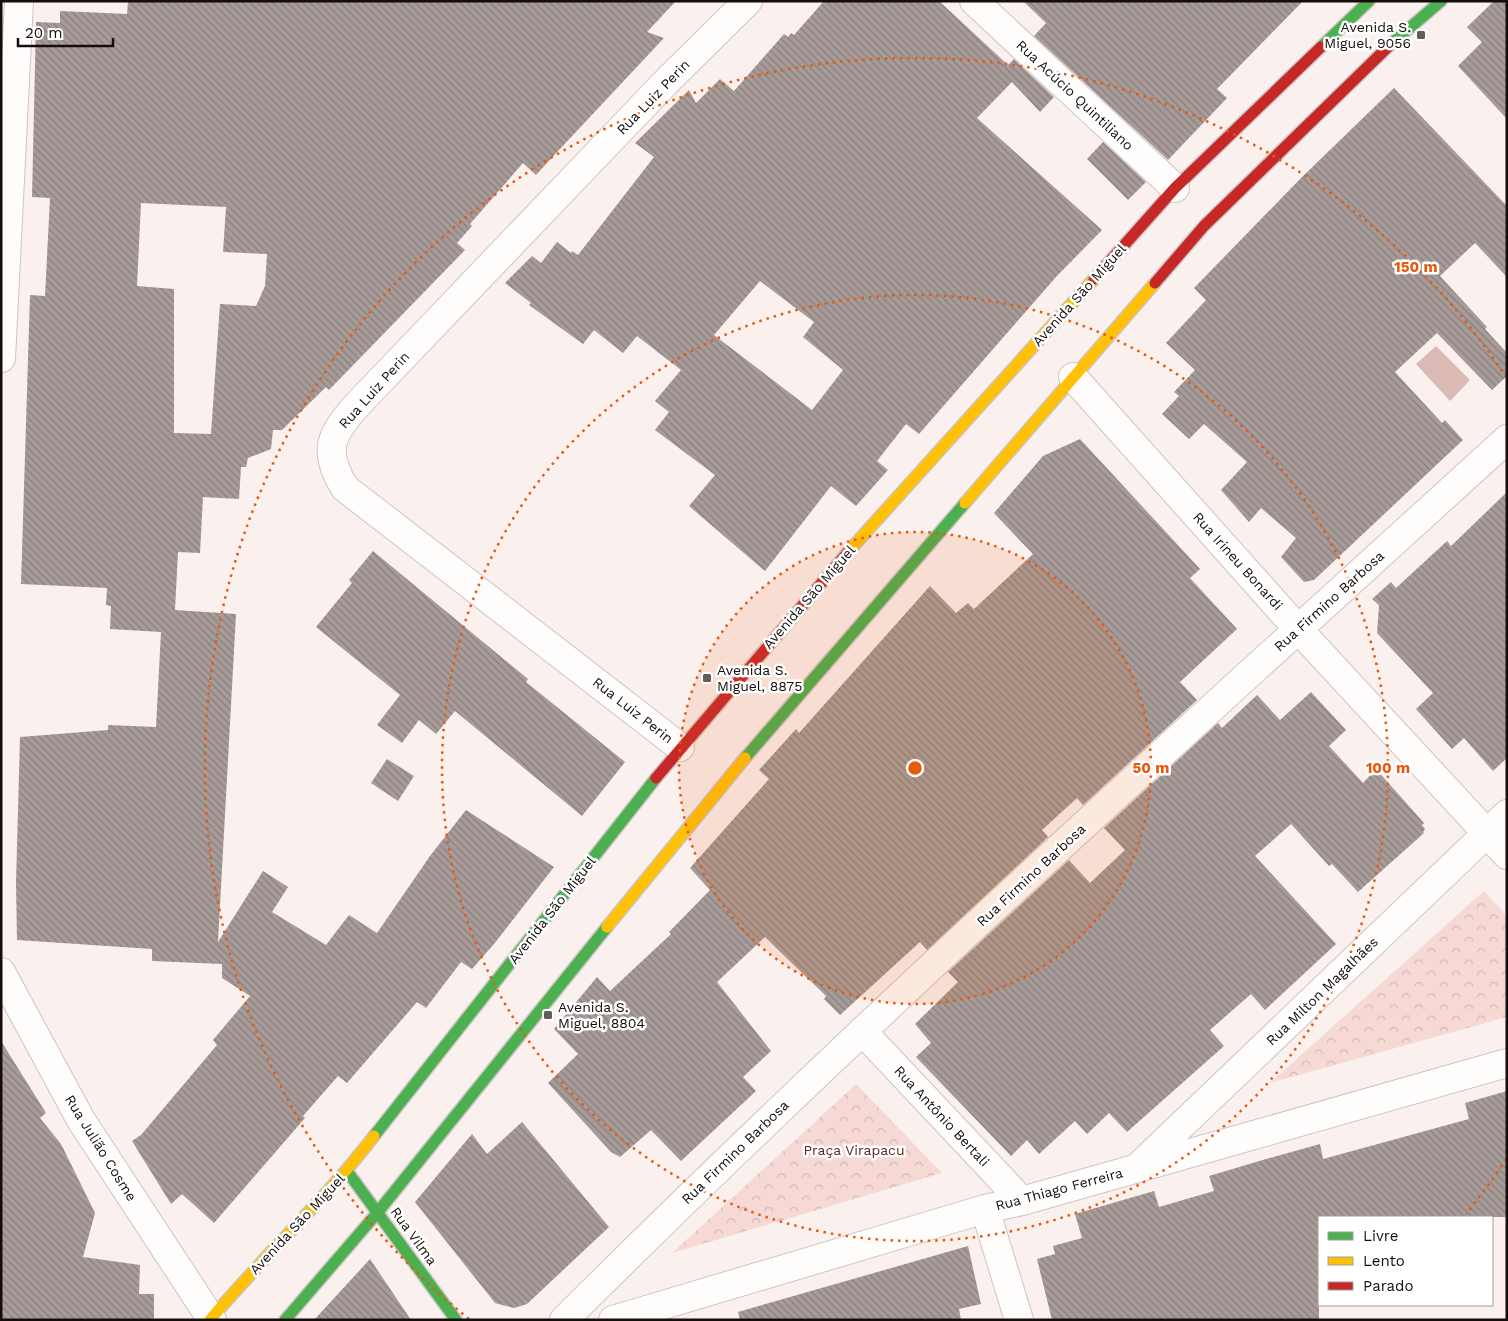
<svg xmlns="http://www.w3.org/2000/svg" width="1508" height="1321" font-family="'Work Sans',sans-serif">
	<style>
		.forest { fill: url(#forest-crowns) }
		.water { fill: #dbbab5 }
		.building { fill: url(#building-back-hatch); fill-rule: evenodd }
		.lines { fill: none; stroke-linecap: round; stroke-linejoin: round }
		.street-casing { stroke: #cdc5c4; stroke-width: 30 }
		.fast-casing { stroke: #cdc5c4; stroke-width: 14 }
		.slow-casing { stroke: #cdc5c4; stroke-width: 14 }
		.jam-casing { stroke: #cdc5c4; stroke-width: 14 }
		.street { stroke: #fefdfc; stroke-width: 28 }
		.fast { stroke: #4caf50; stroke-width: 11 }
		.slow { stroke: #ffc107; stroke-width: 11 }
		.jam { stroke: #c62828; stroke-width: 11 }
		.ring { fill: none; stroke: #e8590c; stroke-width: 2.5; stroke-dasharray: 2.5 5 }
		.poi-dot { fill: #645c5b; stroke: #fff; stroke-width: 2 }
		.labels { text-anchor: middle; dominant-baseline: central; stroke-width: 5; stroke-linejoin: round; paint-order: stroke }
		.poi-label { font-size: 14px; fill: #140d0c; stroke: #fff; text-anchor: start }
		.street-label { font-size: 14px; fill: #140d0c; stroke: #fff }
		.park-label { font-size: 14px; fill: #5e2722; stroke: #fff }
		.centre { fill: #e8590c; stroke: #fff; stroke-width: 2.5 }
		.ring-label { font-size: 15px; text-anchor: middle; font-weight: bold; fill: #e8590c; stroke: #fff; stroke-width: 5; stroke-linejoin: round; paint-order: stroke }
	</style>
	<defs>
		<pattern id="forest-crowns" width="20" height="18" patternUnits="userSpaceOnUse" patternTransform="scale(1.25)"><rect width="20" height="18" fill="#f6d9d5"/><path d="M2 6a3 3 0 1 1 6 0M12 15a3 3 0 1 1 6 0" fill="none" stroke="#d2b9b6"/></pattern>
		<pattern id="building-back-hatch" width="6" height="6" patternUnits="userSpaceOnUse" patternTransform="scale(1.25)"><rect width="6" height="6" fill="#a89c9a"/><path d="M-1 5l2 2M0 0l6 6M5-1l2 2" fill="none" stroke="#887e7c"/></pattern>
	</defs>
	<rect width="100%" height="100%" fill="#faf0ee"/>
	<!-- forest -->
	<path class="forest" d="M 1484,891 L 1507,916 L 1507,1017 L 1270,1083 Z
		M 856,1084 L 942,1173 L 672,1253 L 853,1087 Z"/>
	<!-- water -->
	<path class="water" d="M 1436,346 L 1470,380 L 1450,401 L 1416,364 Z"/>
	<!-- building -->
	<path class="building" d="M 128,1 L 676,1 L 647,32 L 664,38 L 559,150 L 536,175 L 523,163 L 470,224 L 472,226 L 457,243 L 465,250 L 329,390 L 326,387 L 282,430 L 273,430 L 271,449 L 248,458 L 246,467 L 241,467 L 239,499 L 203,497 L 200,553 L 178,552 L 175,610 L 236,614 L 218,942 L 263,871 L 288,887 L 272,912 L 326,945 L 349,915 L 377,933 L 430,856 L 466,810 L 554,867 L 494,944 L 472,969 L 461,962 L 426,1008 L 417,1002 L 347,1083 L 338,1076 L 303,1116 L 305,1118 L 214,1223 L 182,1194 L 171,1204 L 132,1141 L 141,1135 L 217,1045 L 213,1040 L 250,996 L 222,978 L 222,964 L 152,961 L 152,949 L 17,940 L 16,883 L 20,737 L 108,730 L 108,725 L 156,727 L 161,632 L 110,629 L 111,606 L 106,605 L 107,588 L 21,584 L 30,295 L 45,296 L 50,198 L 32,197 L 36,22 L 60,23 L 60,11 L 127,14 ZM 141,203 L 226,207 L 223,252 L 267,254 L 265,286 L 256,306 L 220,304 L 211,434 L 174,433 L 174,289 L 137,286 Z
		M 824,1 L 939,1 L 1008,65 L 1014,59 L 1054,97 L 1040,112 L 1012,82 L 977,118 L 1102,230 L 1056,277 L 919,434 L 906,424 L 877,461 L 888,470 L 856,506 L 831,486 L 765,571 L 689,506 L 715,475 L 655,430 L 669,412 L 655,401 L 681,370 L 637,336 L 623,353 L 594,330 L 583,344 L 529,305 L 531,303 L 505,283 L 532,256 L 541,263 L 557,242 L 571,253 L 572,251 L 578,255 L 654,157 L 635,143 L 689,90 L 696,103 L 720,79 L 734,91 L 784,34 L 788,37 L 791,33 L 794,35 ZM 760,281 L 814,322 L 803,337 L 843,370 L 812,410 L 714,335 Z
		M 1023,1 L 1303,1 L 1217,89 L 1227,98 L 1168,160 L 1034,36 L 1046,23 Z
		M 1494,1 L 1507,1 L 1507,119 L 1458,66 L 1482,42 L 1467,27 Z
		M 1394,88 L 1507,206 L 1507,277 L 1475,243 L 1440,276 L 1487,327 L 1485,329 L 1507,353 L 1507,376 L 1492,390 L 1437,333 L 1395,372 L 1442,423 L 1445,420 L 1463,440 L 1314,580 L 1304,582 L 1281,557 L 1296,538 L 1261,508 L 1249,522 L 1221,490 L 1247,462 L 1204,424 L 1189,439 L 1162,414 L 1179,396 L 1174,392 L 1195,370 L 1166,343 L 1206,300 L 1194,288 L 1302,177 Z
		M 1103,142 L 1146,182 L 1128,200 L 1087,159 Z
		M 1080,439 L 1200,569 L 1190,578 L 1237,629 L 1180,682 L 1197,700 L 1083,805 L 1077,798 L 1042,830 L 1048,837 L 927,950 L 920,942 L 840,1015 L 824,999 L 826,996 L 765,937 L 717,982 L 771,1051 L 743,1077 L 756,1091 L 681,1161 L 651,1130 L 620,1157 L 611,1152 L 548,1083 L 578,1054 L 554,1029 L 597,977 L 610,991 L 671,934 L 669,932 L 710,890 L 690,868 L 769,779 L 759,770 L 796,729 L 799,733 L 930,586 L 956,613 L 968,603 L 974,609 L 1033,554 L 994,513 L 1043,456 Z
		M 1507,492 L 1507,758 L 1493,771 L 1464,738 L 1452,749 L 1416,709 L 1433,693 L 1377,633 L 1379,605 L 1372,599 L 1391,582 L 1396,588 L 1447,541 L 1451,546 Z
		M 373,551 L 528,679 L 526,682 L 625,762 L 582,816 L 455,711 L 436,734 L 419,720 L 402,743 L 377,725 L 400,695 L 316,627 L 352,583 L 349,580 Z
		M 1311,692 L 1346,730 L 1329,746 L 1363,783 L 1376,769 L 1424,823 L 1422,825 L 1425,829 L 1423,832 L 1424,833 L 1358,892 L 1332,864 L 1329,866 L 1291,824 L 1255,856 L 1336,944 L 1265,1010 L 1251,994 L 1210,1030 L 1224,1046 L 1127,1132 L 1109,1113 L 1087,1134 L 1075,1121 L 1039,1154 L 1027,1140 L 1011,1156 L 916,1057 L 931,1043 L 915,1024 L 958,982 L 948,972 L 1069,860 L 1090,883 L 1125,850 L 1104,828 L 1218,723 L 1222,728 L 1257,695 L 1280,720 Z
		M 387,759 L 414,776 L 398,801 L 371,783 Z
		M 1,1041 L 46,1113 L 40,1118 L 61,1144 L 95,1213 L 83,1257 L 140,1265 L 139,1294 L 154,1294 L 154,1320 L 1,1320 Z
		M 1507,1091 L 1507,1217 L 1319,1217 L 1319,1320 L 1052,1320 L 1037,1259 L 1055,1254 L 1053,1246 L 1082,1238 L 1075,1214 L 1154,1191 L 1159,1207 L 1214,1191 L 1209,1176 L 1266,1159 L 1320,1144 L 1323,1159 L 1469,1119 L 1465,1103 Z
		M 522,1122 L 609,1227 L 527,1304 L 514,1308 L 495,1303 L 415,1202 L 472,1134 L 487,1154 Z
		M 968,1246 L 981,1304 L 959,1309 L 961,1320 L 740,1320 L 738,1312 Z
		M 370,1259 L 411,1320 L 314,1320 Z"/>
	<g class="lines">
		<!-- street casing -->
		<g class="street-casing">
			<path id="street" d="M 974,1 L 1175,188
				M 1,358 L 19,1
				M 1073,377 L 1298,629 L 1507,855
				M 680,747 L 345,488 C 322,451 330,435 358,404 L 666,82 L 748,1
				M 1,972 L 81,1120 L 212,1320
				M 862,1031 L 1022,1201
				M 1139,1166 L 1507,814
				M 985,1209 L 1019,1320
				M 564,1320 C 869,1016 1189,729 1507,439
				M 613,1320 L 985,1209 L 1022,1201 L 1507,1063"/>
		</g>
		<!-- fast casing -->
		<g class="fast-casing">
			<path id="fast" d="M 1392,43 L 1441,1
				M 1321,47 L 1369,1
				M 745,758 L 965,503
				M 374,1136 L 656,778
				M 347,1171 L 456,1320
				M 285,1320 L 378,1212 L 607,927"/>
		</g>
		<!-- slow casing -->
		<g class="slow-casing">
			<path id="slow" d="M 965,503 L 1155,283
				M 848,552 L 1094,279
				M 607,927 L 745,758
				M 210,1320 C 263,1257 324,1201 374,1136"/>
		</g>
		<!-- jam casing -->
		<g class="jam-casing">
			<path id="jam" d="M 1094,279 L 1175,188 L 1321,47
				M 1155,283 L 1204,226 L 1392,43
				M 656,778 L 848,552"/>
		</g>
		<!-- street -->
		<use href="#street" class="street"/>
		<!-- fast -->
		<use href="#fast" class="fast"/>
		<!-- slow -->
		<use href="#slow" class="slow"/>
		<!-- jam -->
		<use href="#jam" class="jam"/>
	</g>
	<!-- distance rings -->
	<circle cx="915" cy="768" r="236" fill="#e8590c" fill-opacity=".12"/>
	<g class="ring">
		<circle cx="915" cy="768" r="236"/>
		<circle cx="915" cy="768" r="473"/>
		<path d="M1506 1159A709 709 0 0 1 1466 1214M469 1319A709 709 0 1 1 1506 377"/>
	</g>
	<!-- markers -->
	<g class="poi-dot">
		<rect x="1416" y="30" width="10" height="10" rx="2.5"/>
		<rect x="702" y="673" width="10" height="10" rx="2.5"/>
		<rect x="543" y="1010" width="10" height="10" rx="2.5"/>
	</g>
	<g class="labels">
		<!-- poi labels -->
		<g class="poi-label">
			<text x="1411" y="27" text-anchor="end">Avenida S.<tspan x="1411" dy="16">Miguel, 9056</tspan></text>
			<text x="717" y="670">Avenida S.<tspan x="717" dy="16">Miguel, 8875</tspan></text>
			<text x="558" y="1007">Avenida S.<tspan x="558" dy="16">Miguel, 8804</tspan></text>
		</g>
		<!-- street labels -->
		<g class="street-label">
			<text transform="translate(1075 95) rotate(43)">Rua Acúcio Quintiliano</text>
			<text transform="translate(653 97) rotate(-46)">Rua Luiz Perin</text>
			<text transform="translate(1079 295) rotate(-48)">Avenida São Miguel</text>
			<text transform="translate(374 390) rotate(-48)">Rua Luiz Perin</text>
			<text transform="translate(1238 561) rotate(48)">Rua Irineu Bonardi</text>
			<text transform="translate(809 597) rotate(-49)">Avenida São Miguel</text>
			<text transform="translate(1329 601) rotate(-42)">Rua Firmino Barbosa</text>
			<text transform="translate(633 710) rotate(38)">Rua Luiz Perin</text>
			<text transform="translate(1031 875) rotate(-43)">Rua Firmino Barbosa</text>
			<text transform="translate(552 910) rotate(-52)">Avenida São Miguel</text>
			<text transform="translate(1322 991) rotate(-44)">Rua Milton Magalhães</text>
			<text transform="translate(942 1116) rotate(47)">Rua Antônio Bertali</text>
			<text transform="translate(101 1148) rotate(58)">Rua Julião Cosme</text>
			<text transform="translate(735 1152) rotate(-44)">Rua Firmino Barbosa</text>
			<text transform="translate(1059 1189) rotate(-15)">Rua Thiago Ferreira</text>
			<text transform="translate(297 1224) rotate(-47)">Avenida São Miguel</text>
			<text transform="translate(414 1236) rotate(54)">Rua Vilma</text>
		</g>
		<!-- park labels -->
		<g class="park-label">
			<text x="854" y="1150">Praça Virapacu</text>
		</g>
	</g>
	<circle cx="915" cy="768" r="8" class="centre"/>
	<g class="ring-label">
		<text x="1416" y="272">150 m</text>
		<text x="1151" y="773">50 m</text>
		<text x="1388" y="773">100 m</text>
	</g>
	<!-- border -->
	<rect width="1508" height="1321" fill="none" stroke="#140d0c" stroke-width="5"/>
	<!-- legend -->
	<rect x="1318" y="1216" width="175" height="90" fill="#ffffff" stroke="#a19e9e"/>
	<rect x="1328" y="1232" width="25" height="8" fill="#4caf50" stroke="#a19e9e"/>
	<text x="1363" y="1241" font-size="15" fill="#140d0c">Livre</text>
	<rect x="1328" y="1257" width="25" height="8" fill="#ffc107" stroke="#a19e9e"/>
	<text x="1363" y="1266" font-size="15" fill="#140d0c">Lento</text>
	<rect x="1328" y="1282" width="25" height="8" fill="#c62828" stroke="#a19e9e"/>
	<text x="1363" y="1291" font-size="15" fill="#140d0c">Parado</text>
	<!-- scale -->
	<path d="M18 38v8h95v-8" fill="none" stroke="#140d0c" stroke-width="2.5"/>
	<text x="25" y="38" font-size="15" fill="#140d0c" stroke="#ffffff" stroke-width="4" paint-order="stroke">20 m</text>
</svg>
